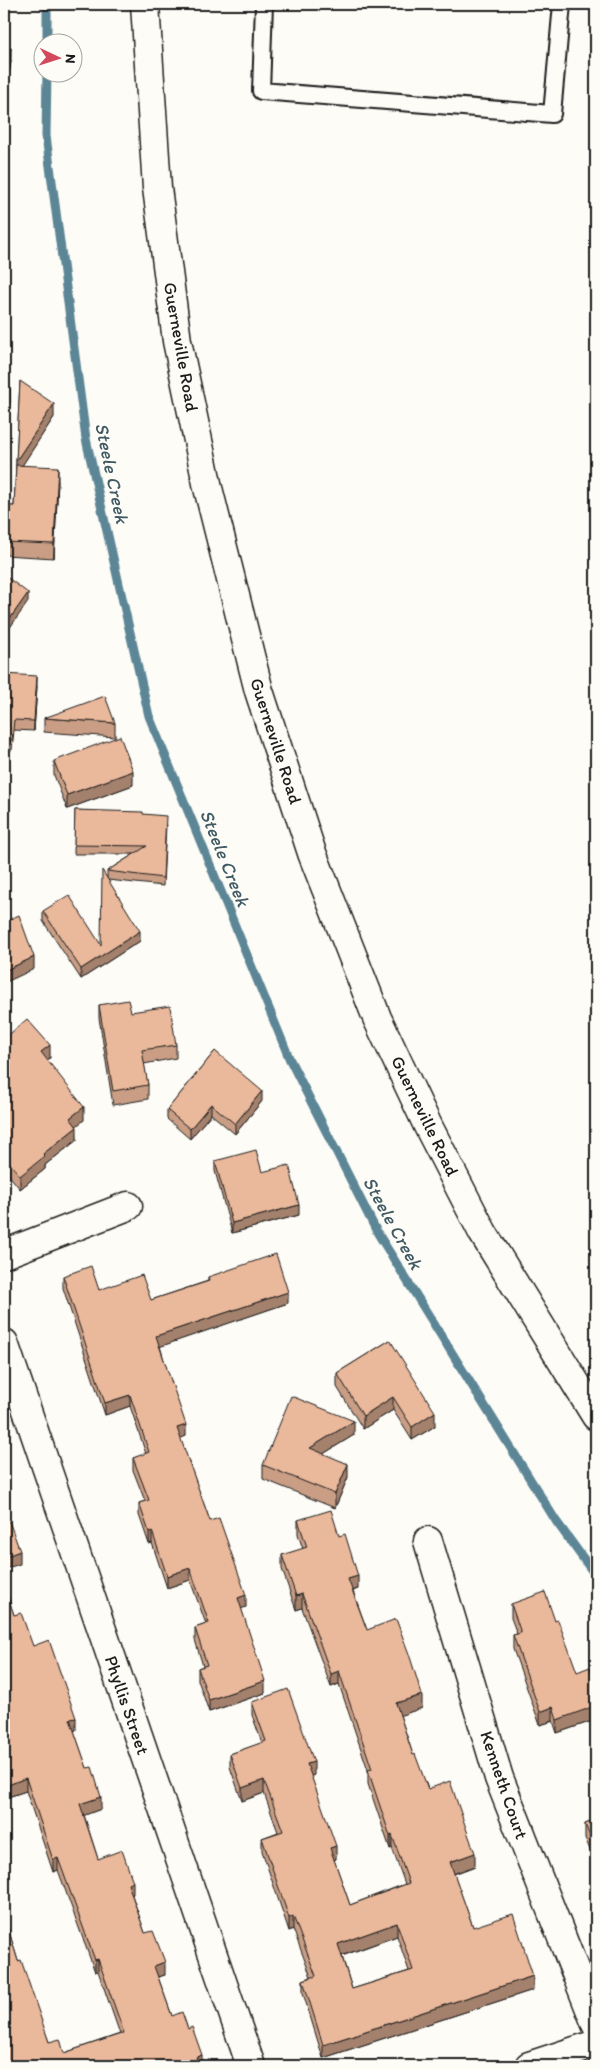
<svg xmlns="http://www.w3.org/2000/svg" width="600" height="2070" font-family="Itim,sans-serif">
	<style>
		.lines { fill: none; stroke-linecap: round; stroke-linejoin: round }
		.stream { stroke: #5c8696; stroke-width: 9 }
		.service-casing { stroke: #1c1c1c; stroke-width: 20 }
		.minor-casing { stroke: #1c1c1c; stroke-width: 31 }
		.secondary-casing { stroke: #1c1c1c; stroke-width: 31 }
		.service { stroke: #fdfcf7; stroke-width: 16 }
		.minor { stroke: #fdfcf7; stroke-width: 28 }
		.secondary { stroke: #fdfcf7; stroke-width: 28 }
		.wall { fill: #c99e85; stroke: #1c1c1c; fill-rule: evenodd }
		.shaded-wall { fill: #a4816c; stroke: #1c1c1c }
		.building { fill: #eab89b; stroke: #1c1c1c; fill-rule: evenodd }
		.labels { text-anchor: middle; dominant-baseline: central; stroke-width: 4; stroke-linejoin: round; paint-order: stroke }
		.street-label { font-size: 18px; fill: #1c1c1c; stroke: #fdfcf7 }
		.water-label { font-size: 19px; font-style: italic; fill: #415a63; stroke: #fdfcf7 }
	</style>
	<rect width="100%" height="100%" fill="#fdfcf7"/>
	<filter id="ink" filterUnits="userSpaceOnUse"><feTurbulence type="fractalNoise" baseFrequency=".02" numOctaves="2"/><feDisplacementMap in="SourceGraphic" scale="10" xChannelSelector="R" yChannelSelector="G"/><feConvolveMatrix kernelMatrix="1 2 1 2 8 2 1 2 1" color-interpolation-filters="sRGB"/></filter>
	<g filter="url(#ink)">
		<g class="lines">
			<!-- stream -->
			<path class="stream" d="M 47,42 L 47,4
				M 47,72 L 46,136 L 86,439 L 149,716 L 290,1060 L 377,1232 L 556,1521 L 596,1576"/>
			<!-- service casing -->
			<g class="service-casing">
				<path id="service" d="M 264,4 L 261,91 L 552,114 L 562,4"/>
			</g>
			<!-- minor casing -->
			<g class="minor-casing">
				<path id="minor" d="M 4,1254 L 128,1206
					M 4,1343 L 251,2066
					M 428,1541 L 499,1778 L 596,2024
					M 529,2066 L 596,2044"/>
			</g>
			<!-- secondary casing -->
			<g class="secondary-casing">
				<path id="secondary" d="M 145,4 L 157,188 L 177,341 L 208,488 L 259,691 L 312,853 L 377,1018 L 428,1126 L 483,1233 L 596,1416"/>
			</g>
			<!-- service -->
			<use href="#service" class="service"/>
			<!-- minor -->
			<use href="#minor" class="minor"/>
			<!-- secondary -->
			<use href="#secondary" class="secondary"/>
		</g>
		<!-- wall -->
		<path class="wall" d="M 4,47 L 11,61 L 5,99 L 4,99 Z
			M 20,381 L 54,417 L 22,465 L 58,481 L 54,558 L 4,555 L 4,506 L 14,506 Z
			M 4,674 L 37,686 L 34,731 L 14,730 L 12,750 L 4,749 Z
			M 44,718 L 115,723 L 115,737 L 44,732 Z
			M 54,761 L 133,785 L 67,809 L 54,775 Z
			M 75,810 L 143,814 L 166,825 L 163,886 L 108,880 L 140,941 L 81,979 L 43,921 L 43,911 L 101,945 L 107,879 L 107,871 L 134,854 L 74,854 Z
			M 99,1005 L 131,1012 L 176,1045 L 176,1058 L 144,1064 L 148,1085 L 148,1099 L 113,1105 L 99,1018 Z
			M 4,1039 L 50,1058 L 47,1060 L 84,1120 L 76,1126 L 77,1140 L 45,1165 L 45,1169 L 20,1189 L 4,1169 Z
			M 215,1051 L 262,1101 L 235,1134 L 211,1114 L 190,1139 L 167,1119 L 167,1110 Z
			M 215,1161 L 262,1172 L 299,1215 L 232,1233 L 215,1171 Z
			M 63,1276 L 99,1290 L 151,1300 L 208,1281 L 208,1277 L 288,1303 L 160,1346 L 186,1436 L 180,1438 L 210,1521 L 246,1607 L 241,1608 L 265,1693 L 209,1712 L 198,1680 L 198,1668 L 203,1666 L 195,1640 L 195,1628 L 206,1624 L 190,1580 L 167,1588 L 152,1543 L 149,1544 L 139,1515 L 139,1503 L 145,1501 L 133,1470 L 133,1458 L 146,1454 L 130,1406 L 105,1415 L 63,1288 Z
			M 390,1340 L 435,1426 L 412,1440 L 393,1410 L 363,1429 L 337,1387 L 337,1373 Z
			M 354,1435 L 323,1454 L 348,1477 L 335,1508 L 263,1479 L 263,1465 Z
			M 298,1520 L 339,1536 L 358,1589 L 353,1591 L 367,1630 L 422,1708 L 400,1715 L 413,1755 L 428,1789 L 475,1866 L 454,1874 L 473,1927 L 533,1990 L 323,2058 L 303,1993 L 303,1980 L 311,1977 L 293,1929 L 289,1931 L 262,1851 L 262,1838 L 278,1832 L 264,1793 L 242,1801 L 230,1767 L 230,1754 L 262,1743 L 252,1715 L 252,1702 L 314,1775 L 311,1776 L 336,1859 L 334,1860 L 350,1905 L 405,1884 L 392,1848 L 390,1849 L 368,1784 L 368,1770 L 339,1684 L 331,1687 L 302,1608 L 296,1610 L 282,1569 L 282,1555 L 303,1549 L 298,1534 ZM 397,1936 L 409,1971 L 352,1989 L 342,1956 Z
			M 4,1585 L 14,1615 L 33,1646 L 76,1730 L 74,1731 L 101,1809 L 84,1815 L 98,1859 L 133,1894 L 132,1895 L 145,1933 L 165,1975 L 158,1977 L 172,2016 L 202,2066 L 4,2066 L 4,1915 L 18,1961 L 49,2042 L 64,2053 L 120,2034 L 98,1971 L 95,1972 L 58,1870 L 53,1872 L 26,1791 L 8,1797 L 4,1784 Z
			M 511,1604 L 555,1621 L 595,1720 L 557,1733 L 553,1721 L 540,1725 L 513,1649 L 513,1635 L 517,1634 L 511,1618 Z
			M 596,1820 L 596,1864 L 585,1838 L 585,1824 Z"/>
		<!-- shaded-wall -->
		<path class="shaded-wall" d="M 5,14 L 5,27 L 4,37 L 4,24 Z
			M 11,48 L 11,61 L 5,99 L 5,86 Z
			M 10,389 L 10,403 L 4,412 L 4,399 Z
			M 54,404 L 54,417 L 16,475 L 16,461 Z
			M 58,467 L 58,481 L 54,558 L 54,544 Z
			M 28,593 L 28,602 L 4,636 L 4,627 Z
			M 37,676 L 37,686 L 34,731 L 34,721 Z
			M 133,771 L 133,785 L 67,809 L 67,795 Z
			M 140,931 L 140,941 L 81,979 L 81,969 Z
			M 34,957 L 34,969 L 4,983 L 4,971 Z
			M 50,1045 L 50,1058 L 41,1065 L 41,1052 Z
			M 262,1091 L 262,1101 L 235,1134 L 235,1124 Z
			M 211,1104 L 211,1114 L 190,1139 L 190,1129 Z
			M 84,1107 L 84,1120 L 70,1131 L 70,1118 Z
			M 77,1127 L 77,1140 L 45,1165 L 45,1169 L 20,1189 L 20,1176 L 43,1154 Z
			M 299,1205 L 299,1215 L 232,1233 L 232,1223 Z
			M 288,1292 L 288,1303 L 156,1348 L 156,1336 Z
			M 130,1395 L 130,1406 L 105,1415 L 105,1403 Z
			M 393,1397 L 393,1410 L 363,1429 L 363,1416 Z
			M 435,1412 L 435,1426 L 412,1440 L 412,1427 Z
			M 354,1421 L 354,1435 L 310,1462 L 310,1448 Z
			M 186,1425 L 186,1436 L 177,1440 L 177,1428 Z
			M 348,1464 L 348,1477 L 335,1508 L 335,1494 Z
			M 152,1531 L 152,1543 L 149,1544 L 149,1532 Z
			M 20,1551 L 20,1564 L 4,1569 L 4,1557 Z
			M 190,1568 L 190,1580 L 167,1588 L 167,1576 Z
			M 358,1576 L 358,1589 L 348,1592 L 348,1579 Z
			M 302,1594 L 302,1608 L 296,1610 L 296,1596 Z
			M 246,1595 L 246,1607 L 238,1610 L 238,1598 Z
			M 339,1671 L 339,1684 L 331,1687 L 331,1674 Z
			M 265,1681 L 265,1693 L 209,1712 L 209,1700 Z
			M 422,1695 L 422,1708 L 396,1717 L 396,1703 Z
			M 596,1704 L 596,1717 L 595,1720 L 557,1733 L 557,1720 Z
			M 553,1707 L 553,1721 L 540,1725 L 540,1712 Z
			M 76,1718 L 76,1730 L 70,1732 L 70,1719 Z
			M 314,1762 L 314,1775 L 307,1778 L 307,1764 Z
			M 26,1778 L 26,1791 L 8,1797 L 8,1785 Z
			M 264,1780 L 264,1793 L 242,1801 L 242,1788 Z
			M 101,1797 L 101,1809 L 80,1817 L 80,1804 Z
			M 392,1835 L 392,1848 L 390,1849 L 390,1836 Z
			M 336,1846 L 336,1859 L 330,1861 L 330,1848 Z
			M 475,1853 L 475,1866 L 450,1875 L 450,1862 Z
			M 58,1858 L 58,1870 L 53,1872 L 53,1860 Z
			M 133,1882 L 133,1894 L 128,1896 L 128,1884 Z
			M 293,1916 L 293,1929 L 289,1931 L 289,1918 Z
			M 397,1923 L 397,1936 L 338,1957 L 338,1944 Z
			M 98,1959 L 98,1971 L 95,1972 L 95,1960 Z
			M 165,1962 L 165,1975 L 154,1978 L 154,1966 Z
			M 533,1976 L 533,1990 L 323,2058 L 323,2045 Z
			M 202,2055 L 202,2066 L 196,2066 L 196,2057 Z"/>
		<!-- building -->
		<path class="building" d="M 4,7 L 5,14 L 4,24 Z
			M 4,47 L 11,48 L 5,86 L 4,85 Z
			M 20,381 L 54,404 L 16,461 Z
			M 4,385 L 10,389 L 4,399 Z
			M 16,465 L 58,467 L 54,544 L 4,542 L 4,506 L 14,506 Z
			M 4,575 L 28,593 L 4,627 Z
			M 4,674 L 37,676 L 34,721 L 14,720 L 12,740 L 4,739 Z
			M 105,696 L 115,723 L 44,718 Z
			M 120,736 L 133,771 L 67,795 L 54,761 Z
			M 75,810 L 143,812 L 143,814 L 166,816 L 163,878 L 107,871 L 147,846 L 74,845 Z
			M 102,870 L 140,931 L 81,969 L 43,911 L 69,895 L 101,945 Z
			M 19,915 L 34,957 L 4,971 L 4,922 Z
			M 128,1000 L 131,1012 L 170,1006 L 176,1045 L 142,1050 L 148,1085 L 113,1091 L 99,1005 Z
			M 27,1019 L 50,1045 L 41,1052 L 84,1107 L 70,1118 L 77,1127 L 43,1154 L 45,1156 L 20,1176 L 4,1156 L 4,1039 Z
			M 215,1051 L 262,1091 L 235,1124 L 211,1104 L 190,1129 L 167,1110 Z
			M 256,1150 L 262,1172 L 289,1165 L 299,1205 L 232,1223 L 215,1161 Z
			M 276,1254 L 288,1292 L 156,1336 L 186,1425 L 177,1428 L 210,1521 L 219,1518 L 246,1595 L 238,1598 L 265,1681 L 209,1700 L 198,1668 L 207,1665 L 195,1628 L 209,1623 L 190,1568 L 167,1576 L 152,1531 L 149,1532 L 139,1503 L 149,1500 L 133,1458 L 149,1452 L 130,1395 L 105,1403 L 63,1276 L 91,1266 L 99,1290 L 142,1275 L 151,1300 L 209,1281 L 208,1277 Z
			M 390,1340 L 435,1412 L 412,1427 L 393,1397 L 363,1416 L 337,1373 Z
			M 291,1396 L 354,1421 L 310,1448 L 348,1464 L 335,1494 L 263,1465 Z
			M 331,1510 L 339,1536 L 345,1534 L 358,1576 L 348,1579 L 367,1630 L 396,1619 L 409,1654 L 422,1695 L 396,1703 L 413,1755 L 415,1754 L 428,1789 L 450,1781 L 468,1834 L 475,1853 L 450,1862 L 473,1927 L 513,1914 L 533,1976 L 323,2045 L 303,1980 L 316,1976 L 293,1916 L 289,1918 L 262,1838 L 283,1831 L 264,1780 L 242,1788 L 230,1754 L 266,1741 L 252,1702 L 288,1689 L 314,1762 L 307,1764 L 336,1846 L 330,1848 L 350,1905 L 409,1883 L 392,1835 L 390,1836 L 368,1770 L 372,1769 L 339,1671 L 331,1674 L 302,1594 L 296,1596 L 282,1555 L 307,1547 L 298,1520 ZM 397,1923 L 413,1970 L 352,1989 L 338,1944 Z
			M 4,1512 L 7,1522 L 9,1521 L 20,1551 L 4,1557 Z
			M 4,1585 L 14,1615 L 21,1613 L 33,1646 L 49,1640 L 76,1718 L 70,1719 L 87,1768 L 92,1767 L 101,1797 L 80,1804 L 98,1859 L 122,1850 L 133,1882 L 128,1884 L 145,1933 L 153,1931 L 165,1962 L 154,1966 L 172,2016 L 182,2012 L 188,2029 L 192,2027 L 202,2055 L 196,2057 L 200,2066 L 4,2066 L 4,2057 L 5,2056 L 4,2051 L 4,1915 L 18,1961 L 21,1960 L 49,2042 L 60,2039 L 64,2053 L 124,2033 L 98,1959 L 95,1960 L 58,1858 L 53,1860 L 26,1778 L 8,1785 L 4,1771 L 4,1708 L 7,1707 L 4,1698 Z
			M 545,1592 L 555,1621 L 558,1620 L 577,1672 L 590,1667 L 596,1683 L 596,1704 L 595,1706 L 557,1720 L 553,1707 L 540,1712 L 513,1635 L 521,1633 L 511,1604 Z
			M 596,1820 L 596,1851 L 585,1824 Z"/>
	</g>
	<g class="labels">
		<!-- street labels -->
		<g class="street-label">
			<text transform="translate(181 347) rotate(80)">Guerneville Road</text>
			<text transform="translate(276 741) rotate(72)">Guerneville Road</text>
			<text transform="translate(425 1116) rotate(64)">Guerneville Road</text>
			<text transform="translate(127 1705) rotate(71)">Phyllis Street</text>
			<text transform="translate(504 1785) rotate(71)">Kenneth Court</text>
		</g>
		<!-- water labels -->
		<g class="water-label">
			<text transform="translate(112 473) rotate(78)">Steele Creek</text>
			<text transform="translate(225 858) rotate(68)">Steele Creek</text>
			<text transform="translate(393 1223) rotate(61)">Steele Creek</text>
		</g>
	</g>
	<!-- margin -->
	<rect width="600" height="2070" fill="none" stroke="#fdfcf7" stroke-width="20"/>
	<rect x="10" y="10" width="580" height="2050" fill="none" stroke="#1c1c1c" stroke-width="2" filter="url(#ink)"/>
	<!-- north arrow -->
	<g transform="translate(58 58) rotate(94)"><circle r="24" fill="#fdfcf7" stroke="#a3a29f"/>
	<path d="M0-4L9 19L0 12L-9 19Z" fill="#d1495b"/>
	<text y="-8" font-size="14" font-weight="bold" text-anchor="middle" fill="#1c1c1c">N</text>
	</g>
</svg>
